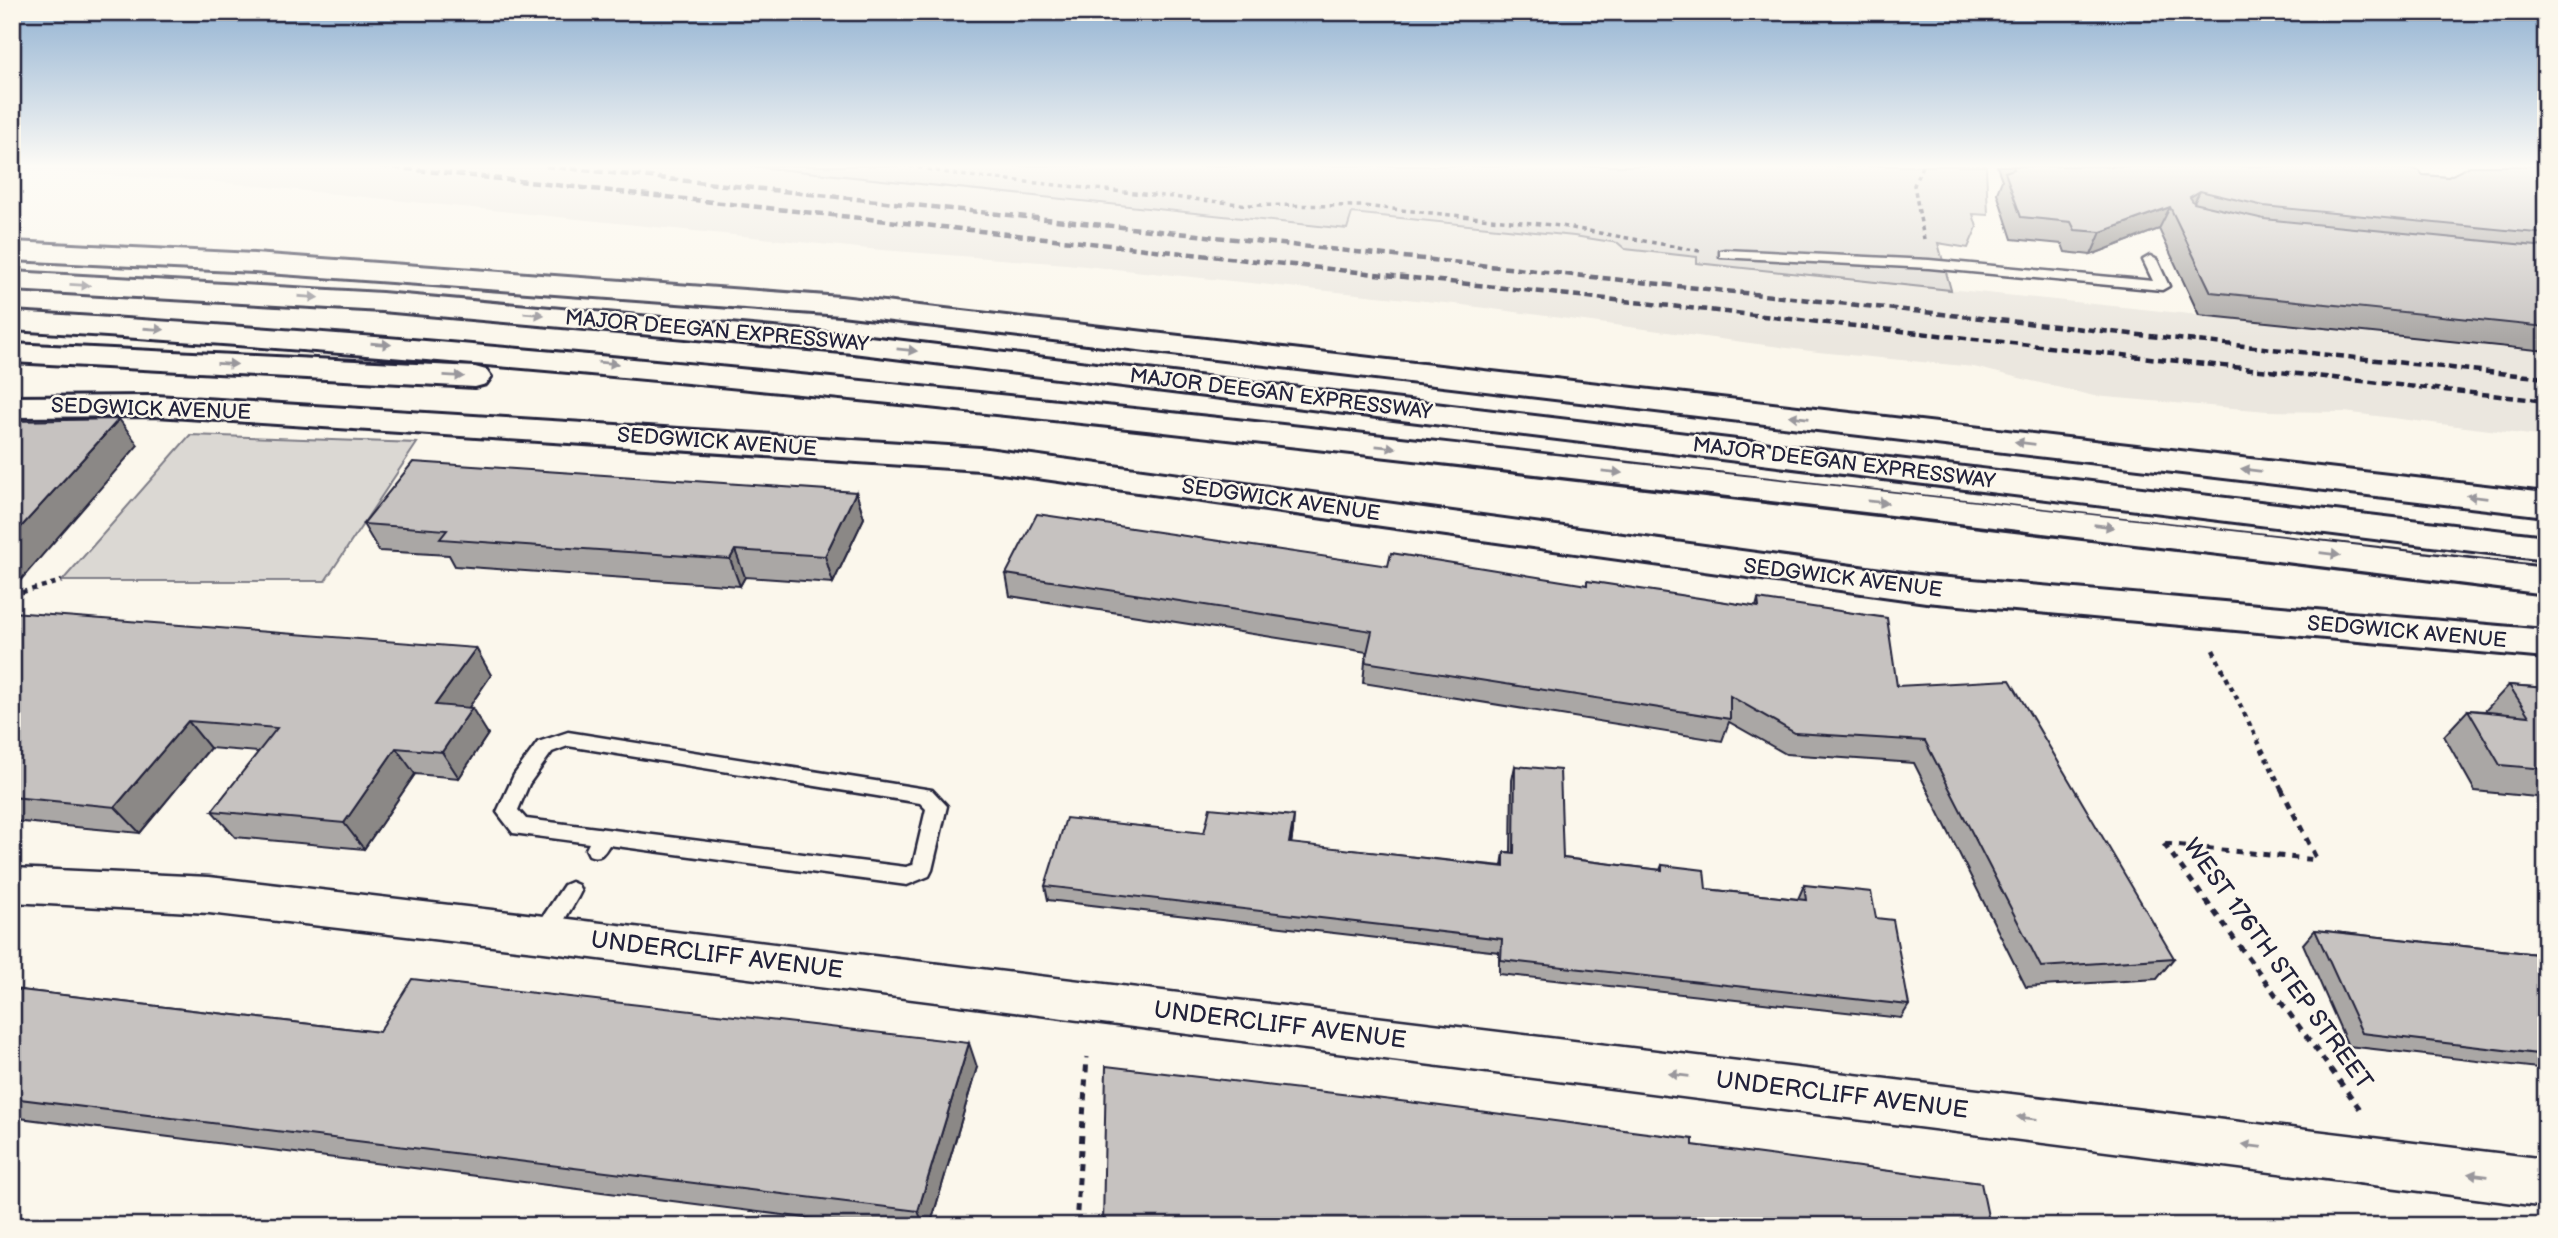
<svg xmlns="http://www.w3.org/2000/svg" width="2558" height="1238" font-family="'Balsamiq Sans',sans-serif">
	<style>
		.built { fill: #ebe7df }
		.green { fill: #dbd8d3; stroke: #7e7d87; stroke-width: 2 }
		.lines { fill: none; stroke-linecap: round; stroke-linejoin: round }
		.lane-casing { stroke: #22223b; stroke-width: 5 }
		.street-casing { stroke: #22223b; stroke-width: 5 }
		.secondary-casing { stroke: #22223b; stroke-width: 6 }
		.highway-casing { stroke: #22223b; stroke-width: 6 }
		.path-far2 { stroke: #22223b; stroke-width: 3.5; stroke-dasharray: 4.5 4.5; stroke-linecap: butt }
		.path-far1 { stroke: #22223b; stroke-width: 4.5; stroke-dasharray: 5 5; stroke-linecap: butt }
		.path { stroke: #22223b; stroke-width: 5; stroke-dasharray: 7 7; stroke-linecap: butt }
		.lane { fill: #fbf7ec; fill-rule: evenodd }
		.street { fill: #fbf7ec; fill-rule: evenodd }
		.secondary { fill: #fbf7ec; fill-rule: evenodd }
		.highway { fill: #fbf7ec; fill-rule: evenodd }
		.rail { stroke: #22223b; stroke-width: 4.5; stroke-dasharray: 8 4.5; stroke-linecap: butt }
		.wall { fill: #aaa7a5; stroke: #22223b; stroke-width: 2 }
		.shaded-wall { fill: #8b8886; stroke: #22223b; stroke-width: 2 }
		.building { fill: #c6c2c0; stroke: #22223b; stroke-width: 2 }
		.oneway { fill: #99979c }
		.labels { text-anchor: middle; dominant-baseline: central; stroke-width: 5; stroke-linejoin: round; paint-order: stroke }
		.street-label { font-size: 21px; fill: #22223b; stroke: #fbf7ec }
		.near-street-label { font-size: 24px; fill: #22223b; stroke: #fbf7ec }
	</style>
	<rect width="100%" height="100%" fill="#fbf7ec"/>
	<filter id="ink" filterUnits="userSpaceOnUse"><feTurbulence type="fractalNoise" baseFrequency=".0143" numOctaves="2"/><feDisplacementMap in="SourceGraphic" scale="14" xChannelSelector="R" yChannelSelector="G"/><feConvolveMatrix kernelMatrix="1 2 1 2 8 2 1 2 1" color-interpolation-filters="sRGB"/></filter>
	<g filter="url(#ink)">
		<!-- built -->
		<path class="built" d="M 12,166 L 750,166 L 1346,228 L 1352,213 L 1574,236 L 1618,243 L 1625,249 L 1697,257 L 1698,263 L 2546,351 L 2546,437 L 2344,412 L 2267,411 L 2094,396 L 1974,367 L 1818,352 L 1455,304 L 1066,264 L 869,249 L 219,182 L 12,169 Z"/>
		<!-- green -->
		<path class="green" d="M 750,166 L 1986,166 L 1988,215 L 1973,214 L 1977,227 L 1968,248 L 1938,243 L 1951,290 L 1697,263 L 1697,257 L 1625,249 L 1618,243 L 1574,236 L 1352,213 L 1347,229 Z
			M 190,435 L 417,443 L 325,581 L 62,581 Z"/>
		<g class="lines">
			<!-- lane casing -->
			<g class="lane-casing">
				<path id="lane" d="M 1725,250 L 1929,260 L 2153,281 L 2143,260 L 2150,256 L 2157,260 L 2169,286 L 2162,290 L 1929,268 L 1720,257 L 1720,251 Z
					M 568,732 L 932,790 L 947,806 L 932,870 L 929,876 L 907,885 L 609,845 C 603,855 600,859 589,855 L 586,849 L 589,843 L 513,833 L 497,812 L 514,775 L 538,742 ZM 568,746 L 920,803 L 926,809 L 913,865 L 906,867 L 526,819 L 518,810 L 529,784 L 552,752 Z
					M 571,882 L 578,885 L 581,891 L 578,897 L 552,941 L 544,943 L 536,941 L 533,934 L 536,927 L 564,885 Z"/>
			</g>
			<!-- street casing -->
			<g class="street-casing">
				<path id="street" d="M 12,868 L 209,877 L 544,916 L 2546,1159 L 2546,1207 L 544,952 L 209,913 L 12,902 Z"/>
			</g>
			<!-- secondary casing -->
			<g class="secondary-casing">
				<path id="secondary" d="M 156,396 L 980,448 L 1926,576 L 2546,630 L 2546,658 L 1926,602 L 980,470 L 156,416 L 12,417 L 12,397 Z"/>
			</g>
			<!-- highway casing -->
			<g class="highway-casing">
				<path id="highway" d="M 12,242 L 254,254 L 841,297 L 2546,493 L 2546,516 L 841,315 L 254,272 L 12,260 Z
					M 12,272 L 382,293 L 853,335 L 2546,536 L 2546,560 L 853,353 L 382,311 L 12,290 Z
					M 12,312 C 477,339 939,387 1401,438 C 1783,480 2165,522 2546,568 L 2546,594 C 2169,547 1792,503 1414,460 C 948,407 481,358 12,330 Z
					M 12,344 L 475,367 L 486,370 L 491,377 L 486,384 L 475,387 L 12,362 Z"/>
			</g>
			<!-- path-far2 -->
			<path class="path-far2" d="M 909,166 L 960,175 L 1250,205 L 1362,206 L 1561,226 L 1700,251
				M 1922,166 L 1914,185 L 1924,239"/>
			<!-- path-far1 -->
			<path class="path-far1" d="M 12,595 L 62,581
				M 2213,650 L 2282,790"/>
			<!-- path -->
			<path class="path" d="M 2281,788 L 2317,860
				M 2164,844 L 2363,1113
				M 2165,844 L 2317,860
				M 1076,1226 L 1087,1057"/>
			<!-- lane -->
			<use href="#lane" class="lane"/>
			<!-- street -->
			<use href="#street" class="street"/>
			<!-- secondary -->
			<use href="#secondary" class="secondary"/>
			<!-- highway -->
			<use href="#highway" class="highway"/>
			<!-- rail -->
			<path class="rail" d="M 381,166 L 2546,401
				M 546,166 L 2546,378"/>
		</g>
		<!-- wall -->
		<path class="wall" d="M 1997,166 L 2382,166 L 2423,175 L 2448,177 L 2546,166 L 2546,351 L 2199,315 L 2159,229 L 2091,255 L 2065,252 L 2062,244 L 2012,239 L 1997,193 L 2002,180 Z
			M 856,492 L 864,518 L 833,583 L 745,577 L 740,586 L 455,566 L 449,555 L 379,551 L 363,524 Z
			M 1388,566 L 1586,585 L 1756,607 L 1758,599 L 1897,686 L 2174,958 L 2157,979 L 2026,987 L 1914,763 L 1786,754 L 1729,722 L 1722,741 L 1363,683 L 1365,662 L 1367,652 L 1010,596 L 1006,574 Z
			M 12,612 L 491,675 L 469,707 L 488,734 L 459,778 L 415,774 L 364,849 L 235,837 L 212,811 L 259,752 L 210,748 L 140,833 L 12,821 Z
			M 2509,685 L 2546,688 L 2546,798 L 2475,791 L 2444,736 L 2468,710 L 2485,711 Z
			M 1515,766 L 1563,858 L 1660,870 L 1662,865 L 1706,889 L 1798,899 L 1804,885 L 1876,918 L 1909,1005 L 1901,1018 L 1499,974 L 1499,952 L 1048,900 L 1045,886 L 1204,833 L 1293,830 L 1291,844 L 1502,866 L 1504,852 L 1511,852 L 1512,780 Z
			M 2315,930 L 2546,955 L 2546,1069 L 2348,1046 L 2303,944 Z
			M 12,989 L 379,1032 L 977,1067 L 930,1226 L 869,1226 L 12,1117 Z"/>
		<!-- shaded-wall -->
		<path class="shaded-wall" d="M 2200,191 L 2189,212 L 2190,197 Z
			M 2170,207 L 2159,229 L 2091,255 L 2101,232 Z
			M 119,419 L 138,445 L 12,590 L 12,537 Z
			M 856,492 L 864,518 L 833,583 L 825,556 Z
			M 735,550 L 745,577 L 740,586 L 730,559 Z
			M 476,648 L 491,675 L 452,732 L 435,705 Z
			M 472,708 L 488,734 L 459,778 L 442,752 Z
			M 188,721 L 210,748 L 140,833 L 115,807 Z
			M 396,748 L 415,774 L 364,849 L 344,823 Z
			M 1294,816 L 1293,830 L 1289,857 L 1289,843 Z
			M 969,1043 L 977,1067 L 930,1226 L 924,1226 L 918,1211 Z"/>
		<!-- building -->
		<path class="building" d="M 2013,166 L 2382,166 L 2419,170 L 2423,175 L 2448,177 L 2470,166 L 2546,166 L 2546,234 L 2264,206 L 2200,191 L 2190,197 L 2194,203 L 2264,219 L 2546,247 L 2546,327 L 2211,292 L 2170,207 L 2101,232 L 2075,230 L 2071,222 L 2021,217 L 2005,172 L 2014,169 Z
			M 119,419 L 12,537 L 12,421 Z
			M 413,462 L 856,492 L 825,556 L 735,550 L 730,559 L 440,539 L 447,530 L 363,524 Z
			M 1037,514 L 1388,566 L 1391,553 L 1587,585 L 1587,581 L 1759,607 L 1758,599 L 1887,618 L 1897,686 L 2010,680 L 2174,958 L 2041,967 L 1925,741 L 1795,733 L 1730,696 L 1730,719 L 1365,662 L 1372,631 L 1006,574 Z
			M 12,612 L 476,648 L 435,705 L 472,708 L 442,752 L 396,748 L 344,823 L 212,811 L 277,728 L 188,721 L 115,807 L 12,797 Z
			M 2509,685 L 2546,688 L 2546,769 L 2500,765 L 2468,710 L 2529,716 Z
			M 1515,766 L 1560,770 L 1563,858 L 1662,870 L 1662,865 L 1704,870 L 1706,889 L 1806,900 L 1804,885 L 1871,892 L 1876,918 L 1893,920 L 1909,1005 L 1501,960 L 1502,939 L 1045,886 L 1066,818 L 1204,833 L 1210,808 L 1294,816 L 1289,843 L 1504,867 L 1504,852 L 1514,853 Z
			M 2315,930 L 2546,955 L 2546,1055 L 2362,1033 Z
			M 412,979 L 969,1043 L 918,1211 L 12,1098 L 12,989 L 379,1032 Z
			M 1106,1066 L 1425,1104 L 1693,1139 L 1693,1145 L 1981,1183 L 1990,1226 L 1103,1226 Z"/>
		<!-- one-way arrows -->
		<defs><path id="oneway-solid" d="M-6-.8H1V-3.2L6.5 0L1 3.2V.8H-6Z" transform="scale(1.75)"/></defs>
		<g class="oneway">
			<use href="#oneway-solid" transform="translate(80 285) rotate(3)"/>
			<use href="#oneway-solid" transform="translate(308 297) rotate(4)"/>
			<use href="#oneway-solid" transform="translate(534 314) rotate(5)"/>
			<use href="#oneway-solid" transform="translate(154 329) rotate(4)"/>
			<use href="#oneway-solid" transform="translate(381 344) rotate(4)"/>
			<use href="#oneway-solid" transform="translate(907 350) rotate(6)"/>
			<use href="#oneway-solid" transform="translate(608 363) rotate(5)"/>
			<use href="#oneway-solid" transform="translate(227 364) rotate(3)"/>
			<use href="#oneway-solid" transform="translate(454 376) rotate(3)"/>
			<use href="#oneway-solid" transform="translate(1799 417) rotate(-173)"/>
			<use href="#oneway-solid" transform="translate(2025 443) rotate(-173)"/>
			<use href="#oneway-solid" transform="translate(1386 447) rotate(6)"/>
			<use href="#oneway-solid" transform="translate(2251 470) rotate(-173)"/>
			<use href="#oneway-solid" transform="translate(1612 472) rotate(6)"/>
			<use href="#oneway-solid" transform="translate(2477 497) rotate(-173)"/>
			<use href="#oneway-solid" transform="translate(1878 502) rotate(6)"/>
			<use href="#oneway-solid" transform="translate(2104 526) rotate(7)"/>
			<use href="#oneway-solid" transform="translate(2330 554) rotate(7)"/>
			<use href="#oneway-solid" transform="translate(1679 1075) rotate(-173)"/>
			<use href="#oneway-solid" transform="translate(2027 1118) rotate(-173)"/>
			<use href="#oneway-solid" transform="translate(2252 1146) rotate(-173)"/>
			<use href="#oneway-solid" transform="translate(2478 1175) rotate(-173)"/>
		</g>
	</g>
	<!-- sky -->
	<linearGradient id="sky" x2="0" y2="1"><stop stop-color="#92b2d2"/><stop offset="0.49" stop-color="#fdfbf6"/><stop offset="1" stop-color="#fdfbf6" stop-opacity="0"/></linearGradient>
	<rect width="2558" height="339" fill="url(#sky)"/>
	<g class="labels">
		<!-- street labels -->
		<g class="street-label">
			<text transform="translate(717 331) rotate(5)">MAJOR DEEGAN EXPRESSWAY</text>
			<text transform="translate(1281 394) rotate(7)">MAJOR DEEGAN EXPRESSWAY</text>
			<text transform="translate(151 409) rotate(2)">SEDGWICK AVENUE</text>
			<text transform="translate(717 442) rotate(4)">SEDGWICK AVENUE</text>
			<text transform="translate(1844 463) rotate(7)">MAJOR DEEGAN EXPRESSWAY</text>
			<text transform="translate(1281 500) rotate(8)">SEDGWICK AVENUE</text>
			<text transform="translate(1843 578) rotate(7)">SEDGWICK AVENUE</text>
			<text transform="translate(2407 632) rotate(5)">SEDGWICK AVENUE</text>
		</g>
		<!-- near-street labels -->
		<g class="near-street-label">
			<text transform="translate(717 955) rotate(7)">UNDERCLIFF AVENUE</text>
			<text transform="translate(2278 964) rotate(54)">WEST 176TH STEP STREET</text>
			<text transform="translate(1280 1025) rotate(7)">UNDERCLIFF AVENUE</text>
			<text transform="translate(1842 1095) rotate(7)">UNDERCLIFF AVENUE</text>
		</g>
	</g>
	<!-- margin -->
	<rect width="2558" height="1238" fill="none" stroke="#fbf7ec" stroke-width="42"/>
	<rect x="21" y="21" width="2516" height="1196" fill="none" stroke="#22223b" stroke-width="2.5" filter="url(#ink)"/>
</svg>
